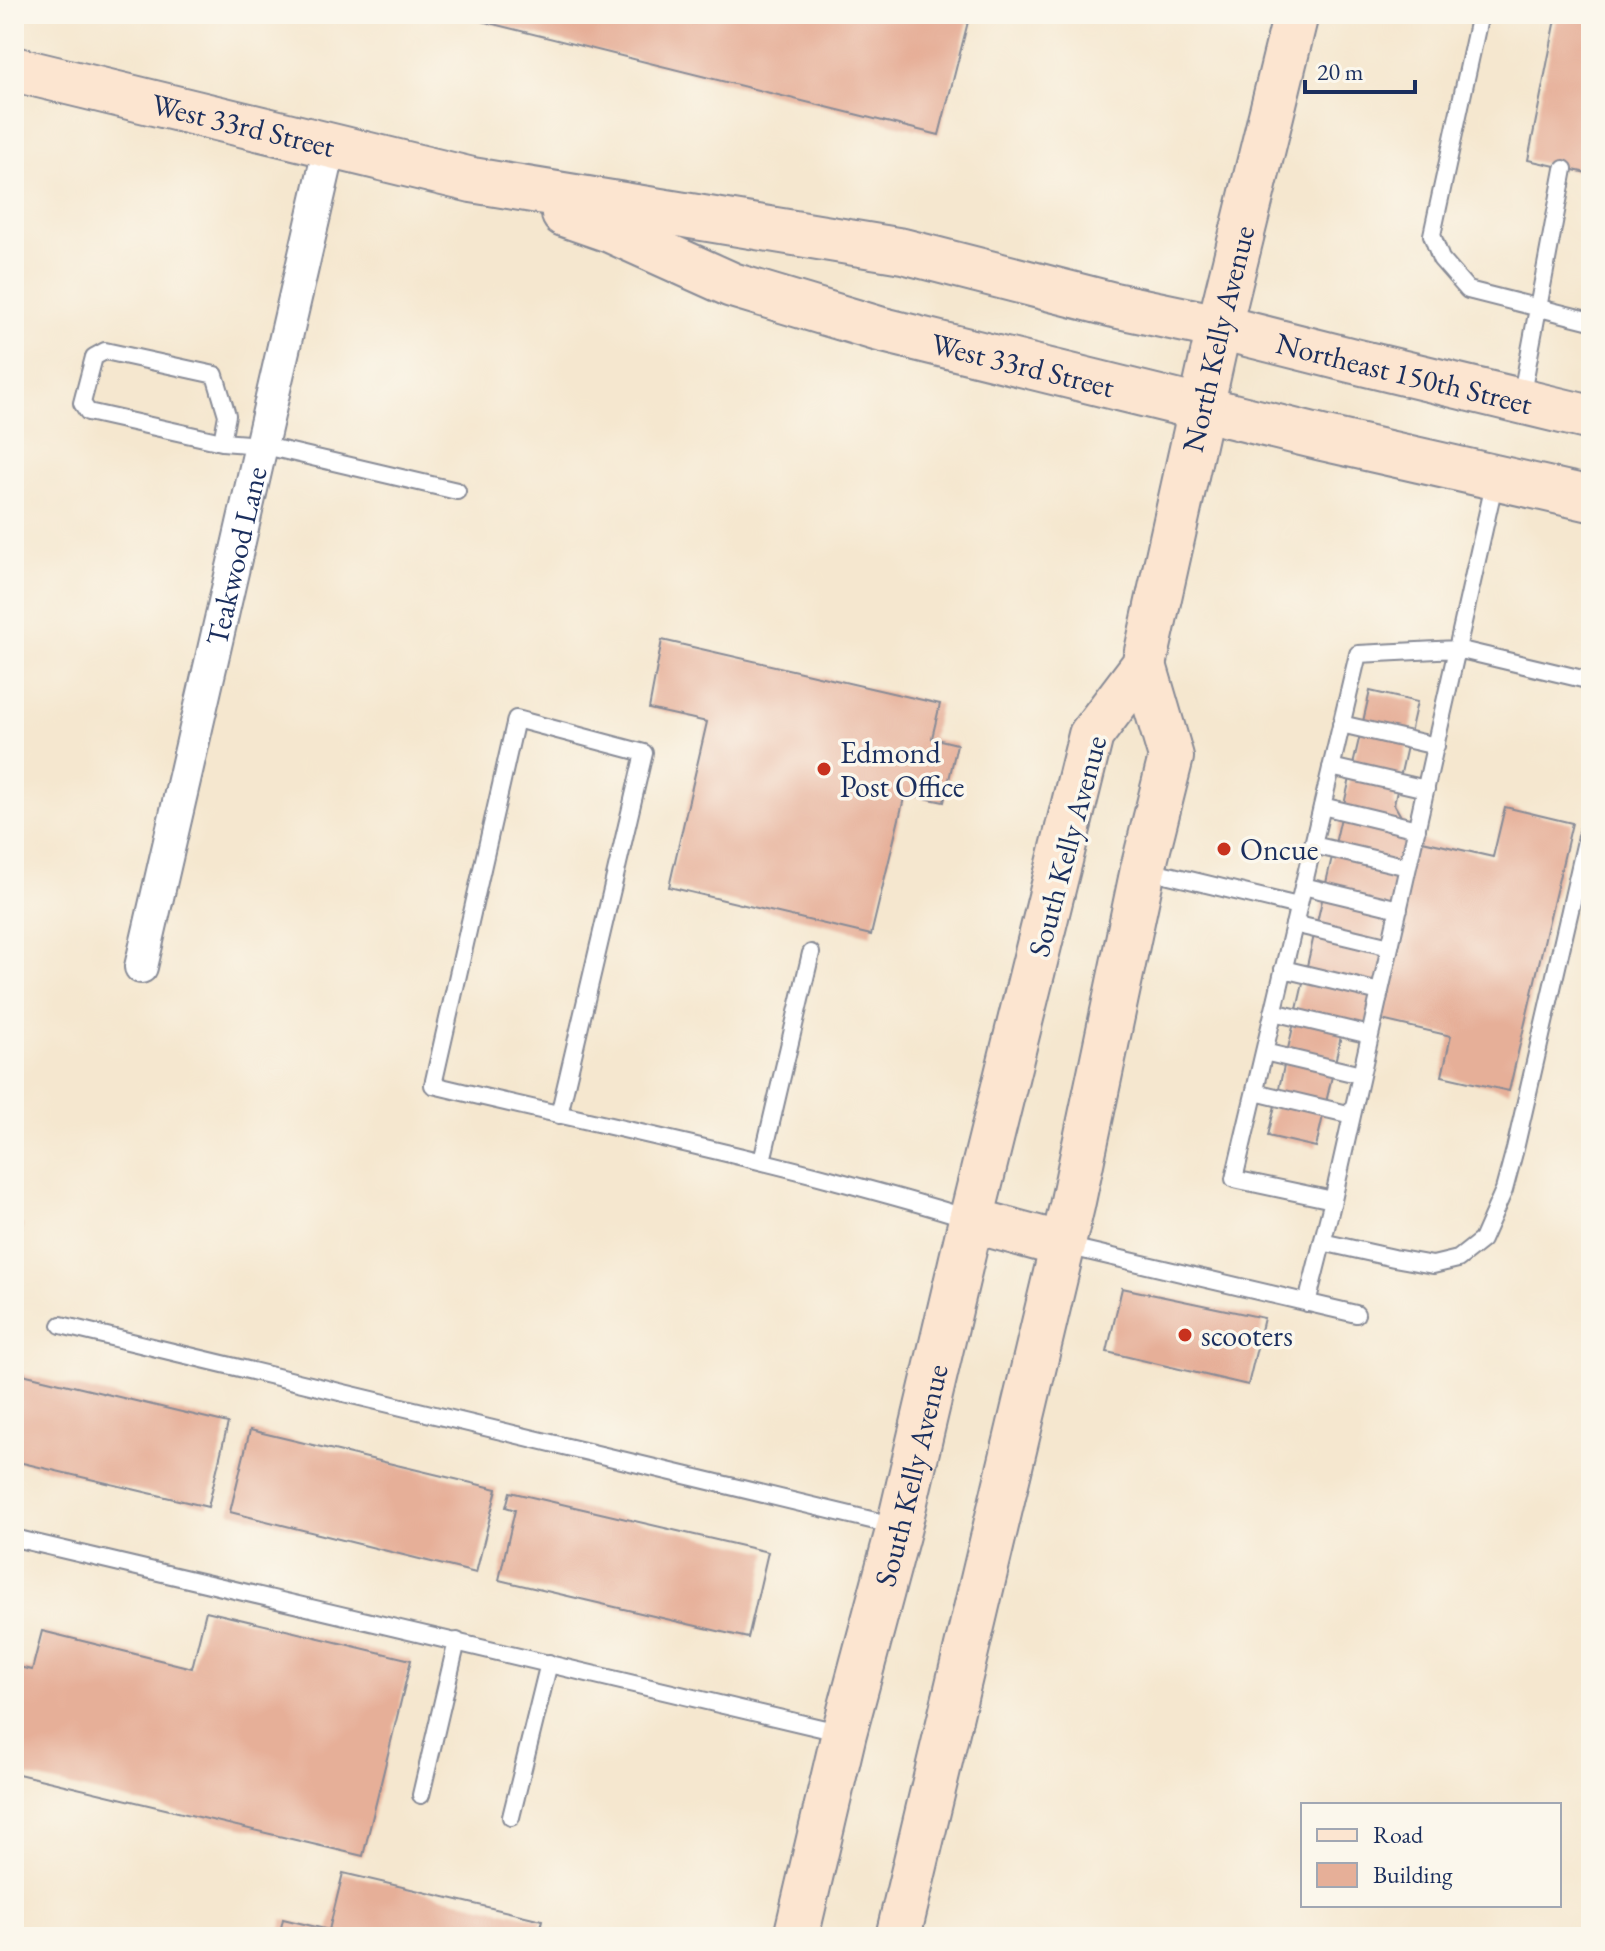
<svg xmlns="http://www.w3.org/2000/svg" width="1605" height="1951" font-family="'EB Garamond',serif">
	<style>
		.building { fill: #e6af98 }
		.lines { fill: none; stroke-linecap: round; stroke-linejoin: round }
		.service-casing { stroke: #888b96; stroke-width: 20 }
		.minor-casing { stroke: #888b96; stroke-width: 36 }
		.secondary-casing { stroke: #888b96; stroke-width: 48 }
		.service { stroke: #fff; stroke-width: 16 }
		.minor { stroke: #fff; stroke-width: 32 }
		.secondary { stroke: #fce5d0; stroke-width: 44 }
		.poi-dot { fill: #c8321e; stroke: #fbf7ec; stroke-width: 3 }
		.labels { text-anchor: middle; dominant-baseline: central; stroke-width: 7; stroke-linejoin: round; paint-order: stroke }
		.street-label { font-size: 30px; fill: #1b2f5e; stroke: #fbf7ec }
		.poi-label { font-size: 30px; fill: #1b2f5e; stroke: #fbf7ec; text-anchor: start }
	</style>
	<rect width="100%" height="100%" fill="#fbf7ec"/>
	<filter id="ink" filterUnits="userSpaceOnUse"><feTurbulence type="fractalNoise" baseFrequency=".0125" numOctaves="2"/><feDisplacementMap in="SourceGraphic" scale="16" xChannelSelector="R" yChannelSelector="G"/><feConvolveMatrix kernelMatrix="1 2 1 2 8 2 1 2 1" color-interpolation-filters="sRGB"/></filter>
	<filter id="wash" filterUnits="userSpaceOnUse"><feTurbulence type="fractalNoise" baseFrequency=".006" numOctaves="4" result="noise"/><feDisplacementMap in="SourceGraphic" scale="32" xChannelSelector="R" yChannelSelector="G"/><feGaussianBlur stdDeviation="1.8" result="paint"/><feColorMatrix in="noise" values="0 0 0 0 0 0 0 0 0 0 0 0 0 0 0 0 0 1.4 0 .05"/><feComposite in="paint" operator="in"/></filter>
	<g filter="url(#wash)">
		<rect width="100%" height="100%" fill="#f5e7cf"/>
		<g id="blocks">
			<!-- building -->
			<path class="building" d="M 453,14 L 970,14 L 939,135 Z
				M 1557,14 L 1591,14 L 1591,155 L 1587,173 L 1528,160 Z
				M 662,640 L 940,704 L 932,738 L 957,744 L 944,802 L 905,794 L 871,935 L 669,887 L 707,722 L 649,709 Z
				M 1370,691 L 1417,702 L 1394,804 L 1414,839 L 1493,857 L 1505,807 L 1572,823 L 1509,1091 L 1442,1076 L 1451,1036 L 1373,1018 L 1341,1036 L 1316,1147 L 1268,1136 Z
				M 14,1223 L 23,1225 L 15,1257 L 14,1257 Z
				M 1122,1288 L 1264,1318 L 1248,1385 L 1107,1352 Z
				M 14,1372 L 228,1423 L 208,1507 L 14,1461 Z
				M 250,1430 L 497,1489 L 476,1573 L 230,1512 Z
				M 510,1492 L 768,1552 L 748,1638 L 499,1580 L 515,1510 L 506,1507 Z
				M 206,1611 L 411,1660 L 363,1856 L 14,1773 L 14,1666 L 32,1670 L 42,1631 L 192,1668 Z
				M 343,1873 L 542,1920 L 538,1937 L 279,1937 L 283,1919 L 329,1930 Z"/>
		</g>
	</g>
	<g filter="url(#ink)">
		<use href="#blocks" fill-opacity="0" stroke="#888b96" stroke-width="2"/>
		<g class="lines">
			<!-- service casing -->
			<g class="service-casing">
				<path id="service" d="M 1480,14 L 1432,235 L 1441,259 L 1468,290 L 1591,321
					M 1521,399 L 1564,169
					M 222,442 L 227,415 L 215,375 L 105,351 L 94,357 L 82,403 L 88,412 L 222,442 L 261,445 L 457,491
					M 1495,480 L 1457,649 L 1591,681
					M 1341,724 L 1436,746
					M 1331,767 L 1426,789
					M 1322,806 L 1417,829
					M 1313,845 L 1408,867
					M 1144,869 L 1298,906
					M 1303,886 L 1399,909
					M 1294,924 L 1390,947
					M 1283,969 L 1380,992
					M 1273,1012 L 1370,1035
					M 1264,1052 L 1361,1075
					M 1255,1092 L 1352,1115
					M 559,1115 L 644,753 L 516,719 L 433,1085 C 565,1117 698,1144 830,1179 C 877,1192 924,1204 970,1219
					M 762,1161 L 811,953
					M 1322,1242 L 1394,1258 L 1433,1265 L 1458,1259 L 1482,1240 L 1504,1190 L 1515,1149 L 1591,819
					M 1066,1246 L 1356,1314
					M 1307,1303 L 1333,1200 L 1234,1179 L 1358,654 L 1457,649 L 1333,1200
					M 61,1325 L 896,1526
					M 14,1538 L 842,1733
					M 421,1795 L 457,1641
					M 511,1817 L 549,1663"/>
			</g>
			<!-- minor casing -->
			<g class="minor-casing">
				<g id="minor">
					<path id="s1" d="M 141,967 L 330,146"/>
				</g>
			</g>
			<!-- secondary casing -->
			<g class="secondary-casing">
				<g id="secondary">
					<path id="s2" d="M 14,69 L 472,180 L 903,251 L 1114,305 L 1219,327 L 1350,360 L 1591,418"/>
					<path id="s3" d="M 564,214 L 610,230 L 732,285 L 879,329 L 1322,438 L 1591,499"/>
					<path d="M 971,1220 L 1063,1245"/>
					<path id="s4" d="M 796,1937 L 844,1733 L 899,1527 L 971,1220 L 1091,735 L 1144,665 L 1219,327 L 1296,14"/>
					<path d="M 898,1937 L 1072,1206 L 1143,869 L 1171,757 L 1144,665"/>
				</g>
			</g>
			<!-- service -->
			<use href="#service" class="service"/>
			<!-- minor -->
			<use href="#minor" class="minor"/>
			<!-- secondary -->
			<use href="#secondary" class="secondary"/>
		</g>
	</g>
	<!-- markers -->
	<g class="poi-dot">
		<circle cx="824" cy="769" r="8"/>
		<circle cx="1224" cy="849" r="8"/>
		<circle cx="1185" cy="1335" r="8"/>
	</g>
	<g class="labels">
		<!-- street labels -->
		<g class="street-label">
			<text stroke="none"><textPath href="#s2" startOffset="236">West 33rd Street</textPath></text>
			<text stroke="none"><textPath href="#s4" startOffset="1660">North Kelly Avenue</textPath></text>
			<text stroke="none"><textPath href="#s3" startOffset="484">West 33rd Street</textPath></text>
			<text stroke="none"><textPath href="#s2" startOffset="1424">Northeast 150th Street</textPath></text>
			<text stroke="none"><textPath href="#s1" startOffset="422">Teakwood Lane</textPath></text>
			<text transform="translate(1067 846) rotate(-75)">South Kelly Avenue</text>
			<text stroke="none"><textPath href="#s4" startOffset="476">South Kelly Avenue</textPath></text>
		</g>
		<!-- poi labels -->
		<g class="poi-label">
			<text x="840" y="752">Edmond<tspan x="840" dy="34">Post Office</tspan></text>
			<text x="1240" y="849">Oncue</text>
			<text x="1201" y="1335">scooters</text>
		</g>
	</g>
	<!-- margin -->
	<rect width="1605" height="1951" fill="none" stroke="#fbf7ec" stroke-width="48"/>
	<!-- legend -->
	<rect x="1301" y="1803" width="260" height="104" fill="#fbf7ec" stroke="#a1a7b3" stroke-width="2"/>
	<rect x="1317" y="1829" width="40" height="12" fill="#fce5d0" stroke="#a1a7b3" stroke-width="2"/>
	<text x="1373" y="1843" font-size="24" fill="#1b2f5e">Road</text>
	<rect x="1317" y="1863" width="40" height="24" fill="#e6af98" stroke="#a1a7b3" stroke-width="2"/>
	<text x="1373" y="1883" font-size="24" fill="#1b2f5e">Building</text>
	<!-- scale -->
	<path d="M1305 80v12h110v-12" fill="none" stroke="#1b2f5e" stroke-width="4"/>
	<text x="1317" y="80" font-size="24" fill="#1b2f5e" stroke="#fbf7ec" stroke-width="6" paint-order="stroke">20 m</text>
</svg>
